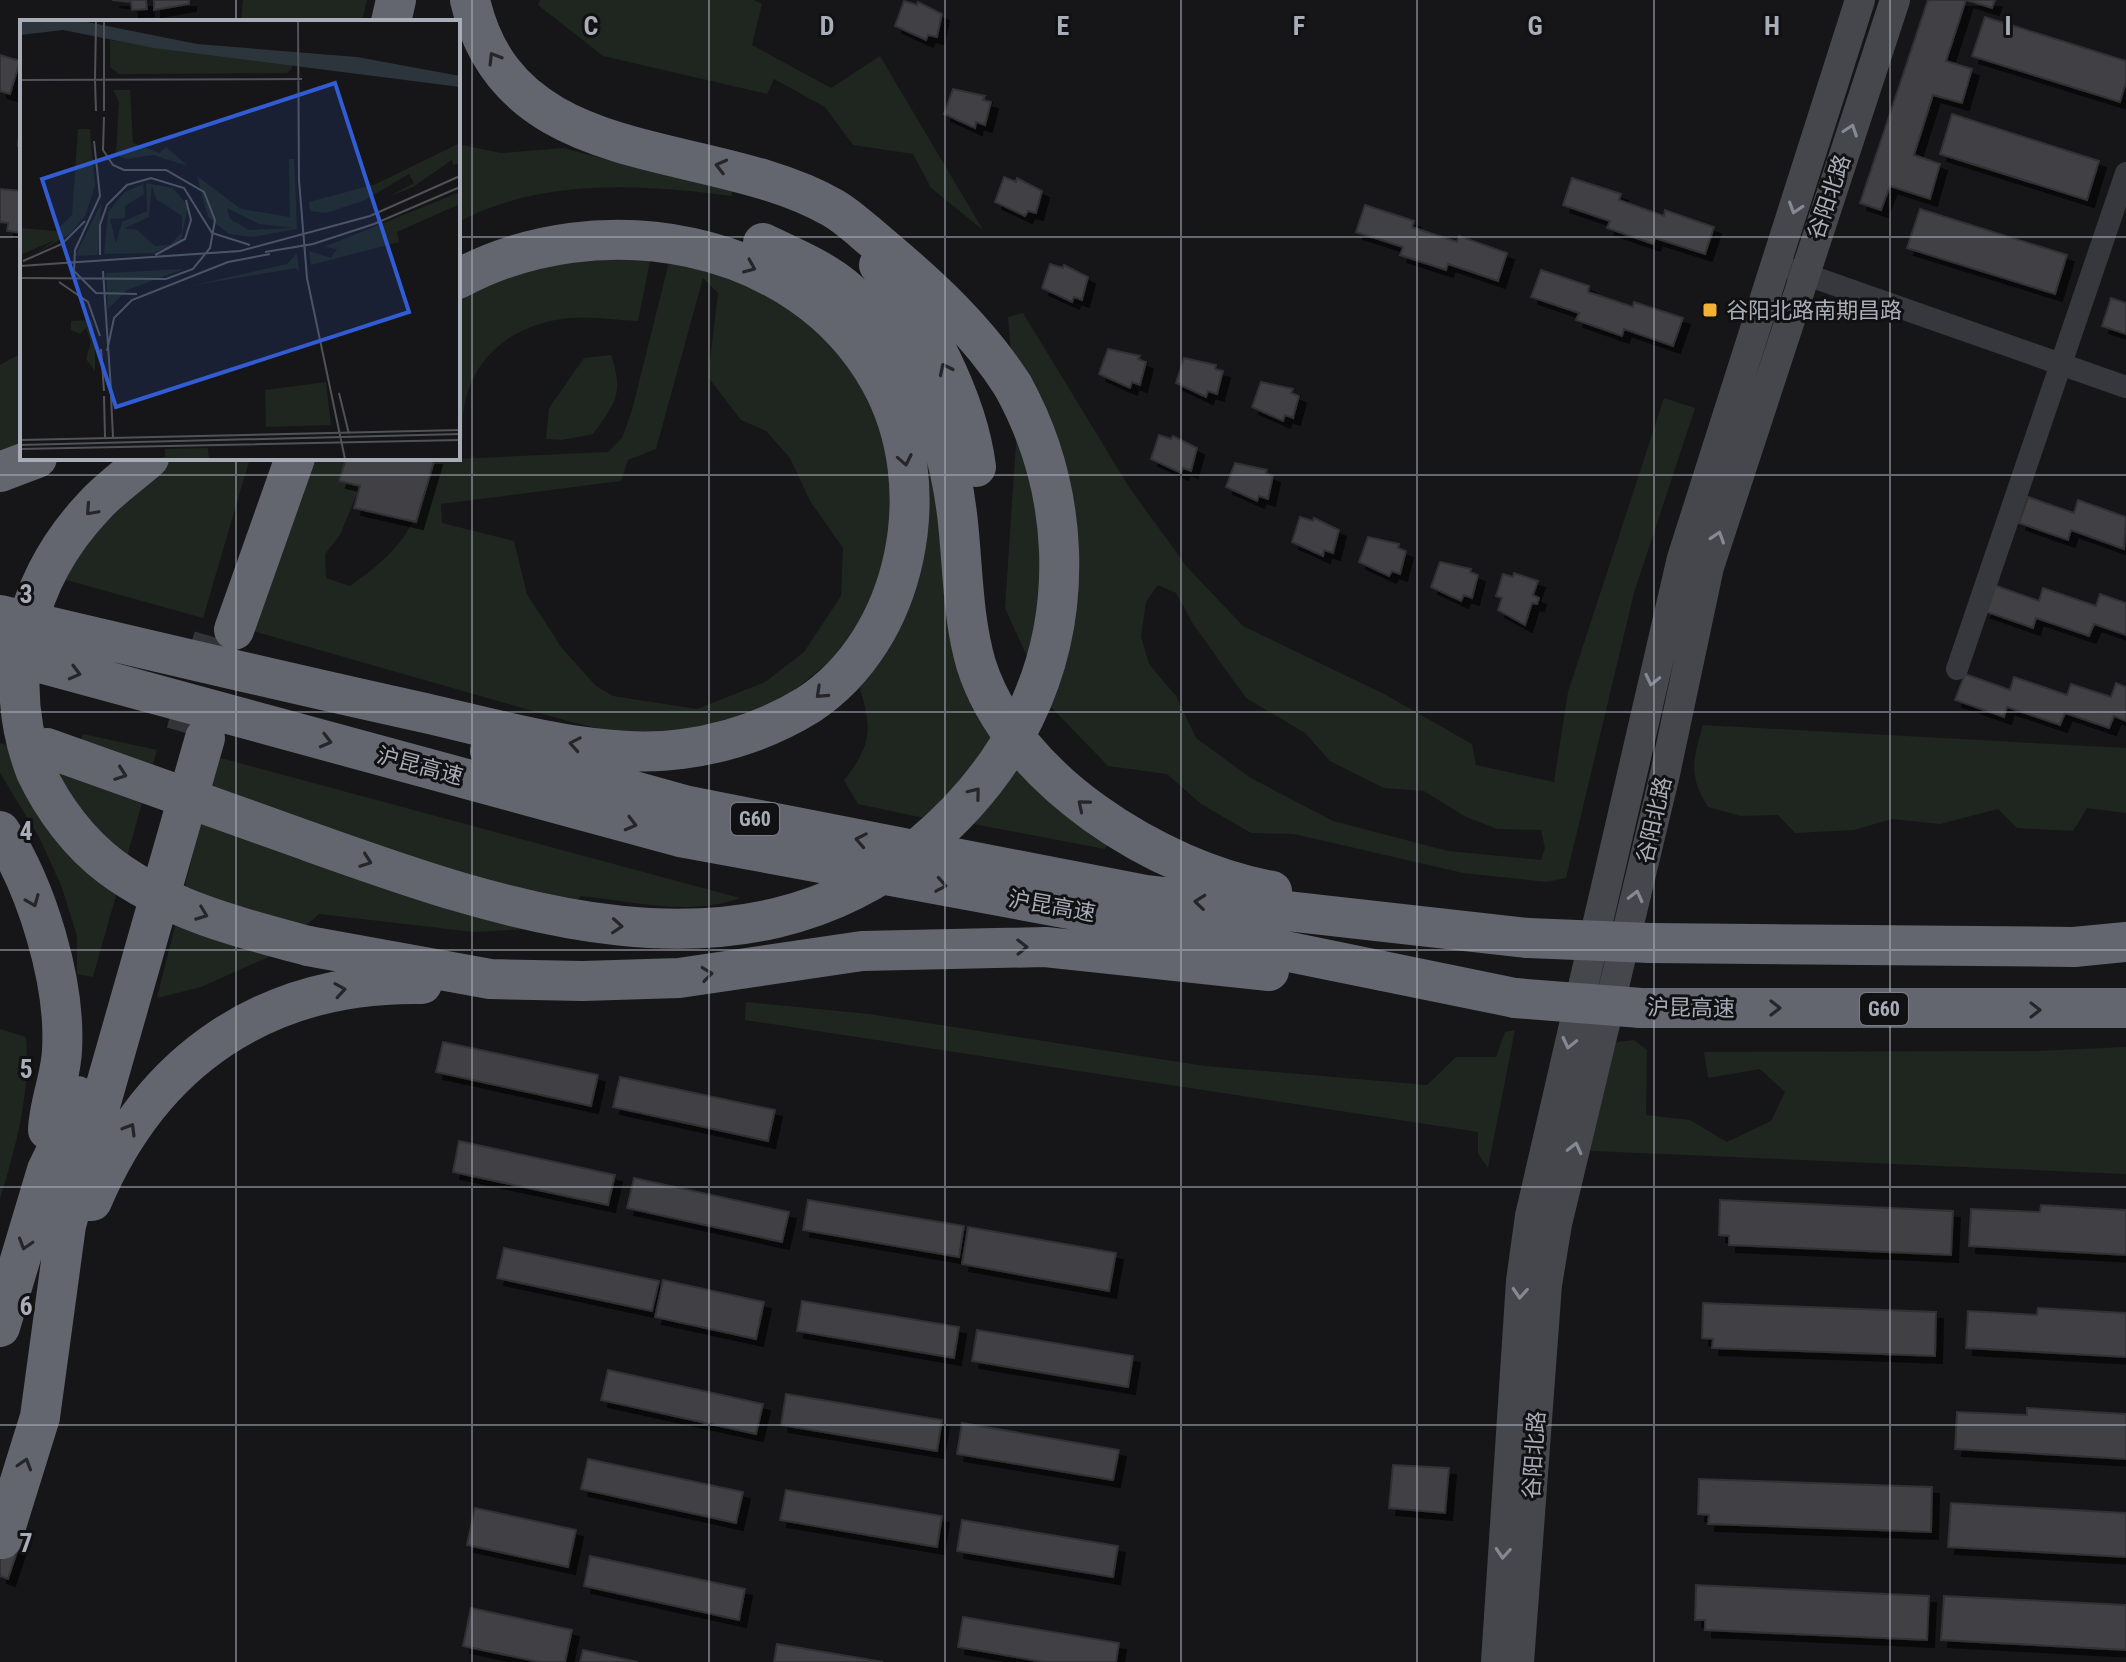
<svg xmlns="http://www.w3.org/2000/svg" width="2126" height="1662" font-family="'Roboto Condensed','Noto Sans SC',sans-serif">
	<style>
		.green { fill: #1e261f; fill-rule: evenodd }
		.building { fill: #404145; stroke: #303034; stroke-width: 2; filter: url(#shadow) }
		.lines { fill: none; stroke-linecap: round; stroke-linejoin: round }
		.motorway-tunnel { stroke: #333438; stroke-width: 40; stroke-dasharray: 40 20; stroke-linecap: butt }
		.minor { stroke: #37383d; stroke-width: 22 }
		.secondary { stroke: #45474d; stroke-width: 30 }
		.motorway { stroke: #63666e; stroke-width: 40 }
		.motorway-bridge { stroke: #63666e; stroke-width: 40 }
		.oneway { stroke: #26262a }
		.oneway2 { stroke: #858993 }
		.grid { fill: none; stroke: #a8adb8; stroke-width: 2; stroke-opacity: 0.55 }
		.poi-dot { fill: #f2b134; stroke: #111113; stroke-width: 3 }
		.labels { text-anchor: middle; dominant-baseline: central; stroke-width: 6; stroke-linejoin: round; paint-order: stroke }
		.shield { fill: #111113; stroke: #7b7e86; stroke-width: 2 }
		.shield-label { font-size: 20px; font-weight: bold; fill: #a8adb8 }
		.street-label { font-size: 22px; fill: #a8adb8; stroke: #111113 }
		.poi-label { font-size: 22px; fill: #a8adb8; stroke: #111113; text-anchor: start }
		.inset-road { fill: none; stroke: #505258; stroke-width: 2 }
		.view { fill: #325cd3; fill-opacity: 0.15; stroke: #325cd3; stroke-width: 4 }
		.inset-edge { fill: none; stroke: #a8adb8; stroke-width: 4 }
		.grid-label { font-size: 26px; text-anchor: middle; font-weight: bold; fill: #a8adb8; stroke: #111113; stroke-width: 6; stroke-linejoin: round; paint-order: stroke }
	</style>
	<defs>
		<filter id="shadow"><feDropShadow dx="7" dy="7" stdDeviation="0" flood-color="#0009"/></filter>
	</defs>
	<rect width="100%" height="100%" fill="#161618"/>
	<!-- green -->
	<path class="green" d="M 243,0 L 367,0 L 362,22 L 241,22 Z
		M 540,0 L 754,0 L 762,4 L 752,45 L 831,88 L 880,56 L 983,230 L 931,188 L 913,154 L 853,145 L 825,107 L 774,79 L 767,94 L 603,56 L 538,5 Z
		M 458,144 L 501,153 L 563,148 L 636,167 L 736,180 L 731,196 C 640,184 542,178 458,222 Z
		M 672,250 L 749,273 L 858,369 L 893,461 L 890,557 L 846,648 L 779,703 L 711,735 L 629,736 L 571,722 L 250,630 L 304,458 L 346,458 L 339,481 L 360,486 L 340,535 L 325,554 L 326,578 L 350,586 C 409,544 414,527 434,460 L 608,452 L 622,438 L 632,410 ZM 703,278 L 718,293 L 708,377 L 741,420 L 766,431 L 790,458 L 810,501 L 843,548 L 841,596 L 804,652 L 765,682 L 697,709 L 613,696 L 596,686 L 561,647 L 527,594 L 514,541 L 442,523 L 441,504 L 621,481 L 628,460 L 656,449 Z
		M 652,251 L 638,321 C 616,320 592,316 569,318 C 502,325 458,370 463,438 L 458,439 L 458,287 L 515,263 Z
		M 1023,313 L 1129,487 L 1187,567 L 1243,626 L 1386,695 L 1472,744 L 1476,765 L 1554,782 L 1568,692 L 1664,398 L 1695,408 L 1634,593 L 1566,878 L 1546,882 L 1463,873 L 1294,834 L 1251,833 L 1201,804 L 1167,774 L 1108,766 L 1049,705 L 1005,608 L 1017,428 L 1008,317 ZM 1158,585 L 1176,593 L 1193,624 L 1246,698 L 1305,733 L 1330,761 L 1384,788 L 1424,791 L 1464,816 L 1497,829 L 1541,830 L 1545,848 L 1541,860 L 1448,851 L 1333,821 L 1251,778 L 1196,738 L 1176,696 L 1149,664 L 1141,637 L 1146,602 Z
		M 22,353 L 22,443 L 0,451 L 0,365 Z
		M 611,355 C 624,393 616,403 593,434 L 562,440 L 546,439 L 549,408 L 584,358 Z
		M 909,377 L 994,740 L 968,775 L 924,818 L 858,804 L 844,780 C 876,740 871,724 856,676 L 872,652 Z
		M 156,458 L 250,458 L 203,618 L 52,576 Z
		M 1703,725 L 2126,748 L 2126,813 L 2087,808 L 2073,831 L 2017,828 L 1998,809 L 1940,824 L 1892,819 L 1854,830 L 1795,833 L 1778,815 L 1741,816 L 1708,807 C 1688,775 1693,760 1703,725 Z
		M 83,734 L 157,750 L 93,977 L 77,974 L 77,936 L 61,885 L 39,837 L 0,773 L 0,743 L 73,766 Z
		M 217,757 L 740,898 C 690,917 632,901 581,896 L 546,928 L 474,932 L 319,914 L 273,955 L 201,987 L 157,998 Z
		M 1017,760 L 1111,838 L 1105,849 L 968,823 Z
		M 746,1002 L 869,1014 L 1205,1066 L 1427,1085 L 1456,1057 L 1496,1057 L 1505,1032 L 1515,1030 L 1488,1168 L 1478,1154 L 1478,1132 L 745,1020 Z
		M 0,1029 L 26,1037 C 31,1091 16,1147 0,1199 Z
		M 1634,1040 L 1647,1050 L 1646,1115 L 1690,1120 L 1727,1142 L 1771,1121 L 1785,1092 L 1760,1069 L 1708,1078 L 1704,1052 L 2037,1051 L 2126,1047 L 2126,1174 L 1592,1151 L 1581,1144 L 1601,1044 Z"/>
	<!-- building -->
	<path class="building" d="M 112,0 L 146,0 L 147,9 L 132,10 L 131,2 Z
		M 154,0 L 189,0 L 189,4 L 154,10 Z
		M 1928,0 L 1995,0 L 1992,8 L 1966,0 L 1946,61 L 1972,69 L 1962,103 L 1933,95 L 1914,155 L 1940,164 L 1930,199 L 1890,186 L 1881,210 L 1860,203 Z
		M 904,1 L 917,5 L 918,2 L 942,14 L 937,37 L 928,35 L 926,40 L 895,26 Z
		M 1985,17 L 2126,61 L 2126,83 L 2120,102 L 1972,56 Z
		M 0,55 L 20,61 L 10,94 L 0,91 Z
		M 953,89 L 985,96 L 983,100 L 991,102 L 985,125 L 976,122 L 975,128 L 944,114 Z
		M 22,113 L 22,147 L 18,146 Z
		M 1952,114 L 2099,161 L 2087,200 L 1940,154 Z
		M 1004,177 L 1016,182 L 1017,178 L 1042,191 L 1036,213 L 1028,211 L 1025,216 L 995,202 Z
		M 1572,178 L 1621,194 L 1619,200 L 1664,216 L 1665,210 L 1714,227 L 1705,254 L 1655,238 L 1653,244 L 1607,228 L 1610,221 L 1563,205 Z
		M 0,189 L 22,191 L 22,233 L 7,231 L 8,223 L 0,222 Z
		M 1365,205 L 1414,221 L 1412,227 L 1457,242 L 1459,236 L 1507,253 L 1498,281 L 1448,264 L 1446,270 L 1400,255 L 1403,247 L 1356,232 Z
		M 1920,209 L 2067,255 L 2055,294 L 1907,248 Z
		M 1050,264 L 1063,268 L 1064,265 L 1088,277 L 1082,300 L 1074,297 L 1072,302 L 1042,288 Z
		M 1541,270 L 1589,286 L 1588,292 L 1633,307 L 1634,302 L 1683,318 L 1673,346 L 1624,329 L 1622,336 L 1576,320 L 1579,313 L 1531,297 Z
		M 2111,298 L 2126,303 L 2126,334 L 2102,326 Z
		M 1108,349 L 1140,356 L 1138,359 L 1146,362 L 1140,385 L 1132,382 L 1130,388 L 1099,374 Z
		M 1184,358 L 1216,365 L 1215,369 L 1223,371 L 1217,394 L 1208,391 L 1206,397 L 1176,383 Z
		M 1261,382 L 1293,389 L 1291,393 L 1299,396 L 1293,418 L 1285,415 L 1283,421 L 1252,407 Z
		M 1159,435 L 1171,439 L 1173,436 L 1197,448 L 1191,471 L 1183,468 L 1181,473 L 1151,459 Z
		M 346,458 L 435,458 L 416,522 L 354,508 L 360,486 L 339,481 Z
		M 1235,463 L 1267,470 L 1266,473 L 1273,476 L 1268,499 L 1259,496 L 1257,501 L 1226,487 Z
		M 2028,497 L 2074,513 L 2078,500 L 2126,517 L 2124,549 L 2071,530 L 2068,540 L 2019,523 Z
		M 1300,517 L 1313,521 L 1314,518 L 1339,530 L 1333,553 L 1324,550 L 1323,556 L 1292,542 Z
		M 1368,537 L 1399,544 L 1398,548 L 1406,551 L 1400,574 L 1392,571 L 1389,576 L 1359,562 Z
		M 1440,562 L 1471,569 L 1470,572 L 1478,575 L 1472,598 L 1464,595 L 1461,601 L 1431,587 Z
		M 1514,573 L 1538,581 L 1533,595 L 1539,598 L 1537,604 L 1532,603 L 1525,625 L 1498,610 L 1502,598 L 1496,596 L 1503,574 L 1513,577 Z
		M 1994,585 L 2039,601 L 2043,588 L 2096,606 L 2100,594 L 2126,603 L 2126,635 L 2094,624 L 2089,636 L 2036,618 L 2033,628 L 1984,611 Z
		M 1965,674 L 2010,690 L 2014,677 L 2067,695 L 2071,684 L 2111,697 L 2116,683 L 2126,687 L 2126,721 L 2114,716 L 2109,728 L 2065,713 L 2060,725 L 2007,707 L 2004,717 L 1955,700 Z
		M 443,1042 L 598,1075 L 591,1106 L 436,1072 Z
		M 620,1077 L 775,1110 L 768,1141 L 613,1107 Z
		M 459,1141 L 615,1175 L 608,1205 L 453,1172 Z
		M 634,1178 L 789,1212 L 782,1242 L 627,1208 Z
		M 808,1200 L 964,1226 L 959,1257 L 803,1230 Z
		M 1720,1200 L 1953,1211 L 1951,1255 L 1729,1245 L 1729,1236 L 1719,1235 Z
		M 2041,1205 L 2126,1210 L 2126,1255 L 1969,1246 L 1971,1209 L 2040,1212 Z
		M 968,1227 L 1116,1253 L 1109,1291 L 962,1264 Z
		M 504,1248 L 659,1281 L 652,1311 L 497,1278 Z
		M 663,1280 L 764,1302 L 756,1339 L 655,1317 Z
		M 802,1301 L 959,1327 L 954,1358 L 797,1331 Z
		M 1703,1303 L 1936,1312 L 1935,1356 L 1712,1348 L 1713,1339 L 1702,1338 Z
		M 2038,1308 L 2126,1313 L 2126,1357 L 1966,1348 L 1968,1311 L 2037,1315 Z
		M 977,1330 L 1133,1356 L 1128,1387 L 972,1361 Z
		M 608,1370 L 763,1404 L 756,1434 L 601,1400 Z
		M 786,1394 L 942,1420 L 937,1451 L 781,1425 Z
		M 2027,1408 L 2126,1414 L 2126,1459 L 1955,1449 L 1957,1412 L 2027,1415 Z
		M 962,1423 L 1119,1450 L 1113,1480 L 957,1454 Z
		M 588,1459 L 743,1492 L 736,1523 L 581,1489 Z
		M 1393,1465 L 1449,1468 L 1445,1513 L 1389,1508 Z
		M 1699,1479 L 1932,1487 L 1931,1532 L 1708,1524 L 1709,1515 L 1698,1514 Z
		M 786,1490 L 942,1516 L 937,1547 L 780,1520 Z
		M 1951,1503 L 2126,1513 L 2126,1557 L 1948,1547 Z
		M 475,1508 L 576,1530 L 568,1567 L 467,1545 Z
		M 962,1520 L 1118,1546 L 1113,1577 L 957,1551 Z
		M 0,1543 L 18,1549 L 8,1579 L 0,1576 Z
		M 590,1556 L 745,1589 L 739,1620 L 584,1586 Z
		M 1696,1585 L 1929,1596 L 1927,1640 L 1705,1630 L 1705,1620 L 1695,1620 Z
		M 1944,1596 L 2126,1605 L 2126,1650 L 1941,1640 Z
		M 471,1608 L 572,1630 L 565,1662 L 539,1662 L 463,1646 Z
		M 963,1617 L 1119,1643 L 1116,1662 L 1044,1662 L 958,1647 Z
		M 777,1644 L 883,1662 L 774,1662 Z
		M 583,1650 L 638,1662 L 580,1662 Z"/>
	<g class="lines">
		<!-- motorway-tunnel -->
		<path class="motorway-tunnel" d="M 186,733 L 217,626"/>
		<!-- minor -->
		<path class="minor" d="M 1793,270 L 2126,387
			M 1957,669 L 2126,173"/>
		<!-- secondary -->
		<path class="secondary" d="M 1496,1662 L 1521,1281 L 1530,1216 L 1682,558 L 1860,0
			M 1519,1662 L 1547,1285 L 1557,1224 L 1665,774 L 1709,567 L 1895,0"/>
		<!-- motorway -->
		<path class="motorway" d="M 470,0 C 509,174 709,137 833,208 C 850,218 865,233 880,245 C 930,287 978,331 1013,386
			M 391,22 L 396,0
			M 763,243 C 789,256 820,268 843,287 C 913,344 946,426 957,514 C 963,563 962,616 976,664 C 1012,780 1158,870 1272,891
			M 879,265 C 924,313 968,402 976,467
			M 0,472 L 37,458
			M 0,615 C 142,648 283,682 425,713 C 504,731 601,760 682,749 C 727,743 769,729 808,705 C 909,639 938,485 880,381 C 799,236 597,204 458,279
			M 234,630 L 295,458
			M 0,652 L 680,837 L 1162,926 L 1515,998
			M 490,751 L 688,806 L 1145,895 L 1528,938
			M 0,831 C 37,887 66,983 62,1050 C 61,1077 49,1103 48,1130
			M 1651,943 L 2074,947 L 2126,942
			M 308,946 L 490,979 L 583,981 L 679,978 L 862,951 L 1045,947 L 1269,971
			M 1641,1008 L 2126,1008
			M 92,1201 C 152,1059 267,981 422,984
			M 0,1327 L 47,1170 L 67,1129 L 77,1096
			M 2,1539 L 40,1417 L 66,1225 L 205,738"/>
		<!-- motorway-bridge -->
		<path class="motorway-bridge" d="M 149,458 C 131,474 110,488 94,506 C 25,579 0,679 36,772 C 53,808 79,843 111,867 C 169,910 240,928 308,946
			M 47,748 C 133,778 219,809 305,840 C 501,910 738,996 921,846 C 964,810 999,769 1024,718 C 1076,612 1069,488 1013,386
			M 1528,938 L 1651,943
			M 1515,998 L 1641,1008"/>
	</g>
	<!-- one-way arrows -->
	<defs><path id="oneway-chevron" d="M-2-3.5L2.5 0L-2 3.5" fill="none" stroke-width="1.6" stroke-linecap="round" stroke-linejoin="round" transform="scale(2)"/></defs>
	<g class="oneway">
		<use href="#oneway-chevron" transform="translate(494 58) rotate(-121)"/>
		<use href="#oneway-chevron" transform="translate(721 166) rotate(-166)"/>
		<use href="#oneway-chevron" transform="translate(750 267) rotate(23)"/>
		<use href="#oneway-chevron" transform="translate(945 369) rotate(-116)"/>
		<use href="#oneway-chevron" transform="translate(905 460) rotate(79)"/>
		<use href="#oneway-chevron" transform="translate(91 510) rotate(132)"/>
		<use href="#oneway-chevron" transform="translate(75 673) rotate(15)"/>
		<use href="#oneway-chevron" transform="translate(821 693) rotate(137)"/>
		<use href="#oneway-chevron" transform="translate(326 741) rotate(15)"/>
		<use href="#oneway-chevron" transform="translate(575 744) rotate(-170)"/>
		<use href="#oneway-chevron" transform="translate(121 774) rotate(20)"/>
		<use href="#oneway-chevron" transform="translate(975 793) rotate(-51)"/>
		<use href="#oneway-chevron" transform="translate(1083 805) rotate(-140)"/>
		<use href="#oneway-chevron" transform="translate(631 824) rotate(15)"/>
		<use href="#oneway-chevron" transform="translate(861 840) rotate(-169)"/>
		<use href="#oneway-chevron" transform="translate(366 861) rotate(20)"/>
		<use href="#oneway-chevron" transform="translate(941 885) rotate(10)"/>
		<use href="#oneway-chevron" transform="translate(33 901) rotate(68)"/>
		<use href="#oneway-chevron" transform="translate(1200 902) rotate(-174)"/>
		<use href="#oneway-chevron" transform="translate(202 914) rotate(21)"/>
		<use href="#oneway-chevron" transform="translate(617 926) rotate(4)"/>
		<use href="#oneway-chevron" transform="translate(1022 947) rotate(-1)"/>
		<use href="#oneway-chevron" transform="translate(707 974) rotate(-7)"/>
		<use href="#oneway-chevron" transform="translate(340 990) rotate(-9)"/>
		<use href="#oneway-chevron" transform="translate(1775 1008)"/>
		<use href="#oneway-chevron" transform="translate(2035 1010)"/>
		<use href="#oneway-chevron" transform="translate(130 1129) rotate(-59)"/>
		<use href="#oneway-chevron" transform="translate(25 1244) rotate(107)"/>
		<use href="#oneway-chevron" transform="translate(25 1464) rotate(-73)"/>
	</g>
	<g class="oneway2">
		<use href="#oneway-chevron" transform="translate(1851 130) rotate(-71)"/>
		<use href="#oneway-chevron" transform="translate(1795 208) rotate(108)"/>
		<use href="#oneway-chevron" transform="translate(1718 537) rotate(-72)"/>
		<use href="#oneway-chevron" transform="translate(1652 680) rotate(103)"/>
		<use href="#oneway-chevron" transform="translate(1636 896) rotate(-76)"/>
		<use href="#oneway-chevron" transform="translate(1569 1043) rotate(103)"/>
		<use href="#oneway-chevron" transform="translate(1575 1148) rotate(-76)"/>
		<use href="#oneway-chevron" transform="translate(1520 1293) rotate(94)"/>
		<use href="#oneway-chevron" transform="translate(1503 1553) rotate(94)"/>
	</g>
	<!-- grid -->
	<path class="grid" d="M 236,0 L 236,22M 472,0 L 472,1662M 709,0 L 709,1662M 945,0 L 945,1662M 1181,0 L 1181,1662M 1417,0 L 1417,1662M 1654,0 L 1654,1662M 1890,0 L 1890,1662M 0,237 L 22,237M 458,237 L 2126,237M 236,458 L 236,1662M 0,475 L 2126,475M 0,712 L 2126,712M 0,950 L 2126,950M 0,1187 L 2126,1187M 0,1425 L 2126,1425"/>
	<!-- markers -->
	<rect class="poi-dot" x="1702" y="302" width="16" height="16" rx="4"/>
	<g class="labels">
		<!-- shield labels -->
		<g class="shield">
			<rect x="731" y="803" width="48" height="32" rx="6"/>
			<rect x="1860" y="993" width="48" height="32" rx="6"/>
		</g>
		<g class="shield-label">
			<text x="755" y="819">G60</text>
			<text x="1884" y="1009">G60</text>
		</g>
		<!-- street labels -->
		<g class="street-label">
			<text transform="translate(1829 197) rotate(-71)">谷阳北路</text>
			<text transform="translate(420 766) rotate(15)">沪昆高速</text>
			<text transform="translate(1654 820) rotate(-77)">谷阳北路</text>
			<text transform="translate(1052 906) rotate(10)">沪昆高速</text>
			<text transform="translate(1691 1008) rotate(1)">沪昆高速</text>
			<text transform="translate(1534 1455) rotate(-86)">谷阳北路</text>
		</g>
		<!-- poi labels -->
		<g class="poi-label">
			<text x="1726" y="310">谷阳北路南期昌路</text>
		</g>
	</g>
	<!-- overview -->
	<g transform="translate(20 20)">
		<rect width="440" height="440" fill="#161618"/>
		<path d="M 90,20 L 272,44 L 272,48 L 267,53 L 99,54 L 90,47 ZM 93,70 L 110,70 L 113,123 L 140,133 L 146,127 L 168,146 L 133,135 L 107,139 L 96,135 L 99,82 ZM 58,109 L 70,109 L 75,166 L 65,196 L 50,214 L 15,234 L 35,220 L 0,235 L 0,208 L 36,211 L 52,195 ZM 440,123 L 439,143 L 433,145 L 432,140 L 393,167 L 370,176 L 394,163 L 389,154 L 345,180 L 306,193 L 290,191 L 289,182 L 356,164 ZM 269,139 L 274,139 L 277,209 L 232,217 L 209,214 L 188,197 L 177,156 L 221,189 L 270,197 ZM 207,188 L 239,204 L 273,208 L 229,210 L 210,199 ZM 126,163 L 153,168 L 168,186 L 161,221 L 133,233 L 84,234 L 88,192 L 105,172 L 123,164 L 124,174 L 105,186 L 105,198 L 90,199 L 96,223 L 102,202 L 127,191 ZM 132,166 L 136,179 L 162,196 L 162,212 L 150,225 L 135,226 L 117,210 L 105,208 L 129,197 ZM 440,172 L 440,184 L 377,212 L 379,222 L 291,245 L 289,231 L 311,238 L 317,229 L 304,227 ZM 81,184 L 78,235 L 55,236 ZM 277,233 L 279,253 L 276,248 L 170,266 L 267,244 ZM 164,249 L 107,270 L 88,289 L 86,253 ZM 72,300 L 75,318 L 75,351 L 66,339 L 71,322 L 66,308 L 60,314 L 51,310 L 51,301 ZM 306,362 L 311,405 L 246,407 L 245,370 ZM 188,428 L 189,439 L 130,439 L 145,437 L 145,429 Z" fill="#1e261f" fill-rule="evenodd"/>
		<path d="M 62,1 L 177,24 L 337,37 L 440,56 L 440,67 L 134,28 L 43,10 L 0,15 L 0,2 Z" fill="#2c353c"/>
		<path class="inset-road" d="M 84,1 L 84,60M 278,1 L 279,160 L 287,258 L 325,439M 0,60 L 282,59M 75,60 L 76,1M 75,60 L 76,91M 84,91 L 84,60M 74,121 L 80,176 L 55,230 L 54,251 L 76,273 L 117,274M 245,232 L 293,224 L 354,204 L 440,167M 80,235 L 80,205 L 87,185 L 107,165 L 131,158 L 164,168 L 192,213 L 230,225M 135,235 L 165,219 L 171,200 L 166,180M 3,241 L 42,224 L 65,201M 0,246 L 220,231 L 350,196 L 440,156M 83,251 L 91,370M 0,258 L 146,259 L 173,249 L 190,228 L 195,200 L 184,172 L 146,150 L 104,150 L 93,145 L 83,130 L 84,97M 39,262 L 68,282 L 80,316M 81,329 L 84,371M 87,331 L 94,298 L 112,280 L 208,242 L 250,234M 319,373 L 329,414M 84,376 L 85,417M 91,376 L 93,417M 0,420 L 440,410M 0,425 L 440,414M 0,429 L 440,420"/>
		<path class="view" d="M 315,63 L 389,292 L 96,387 L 22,159 Z"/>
		<rect width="440" height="440" class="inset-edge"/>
	</g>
	<g class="grid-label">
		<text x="591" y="35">C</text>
		<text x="827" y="35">D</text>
		<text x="1063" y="35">E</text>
		<text x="1299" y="35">F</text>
		<text x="1535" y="35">G</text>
		<text x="1772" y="35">H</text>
		<text x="2008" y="35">I</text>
		<text x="26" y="603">3</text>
		<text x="26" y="840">4</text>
		<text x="26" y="1078">5</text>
		<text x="26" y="1315">6</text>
		<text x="26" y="1552">7</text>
	</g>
</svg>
